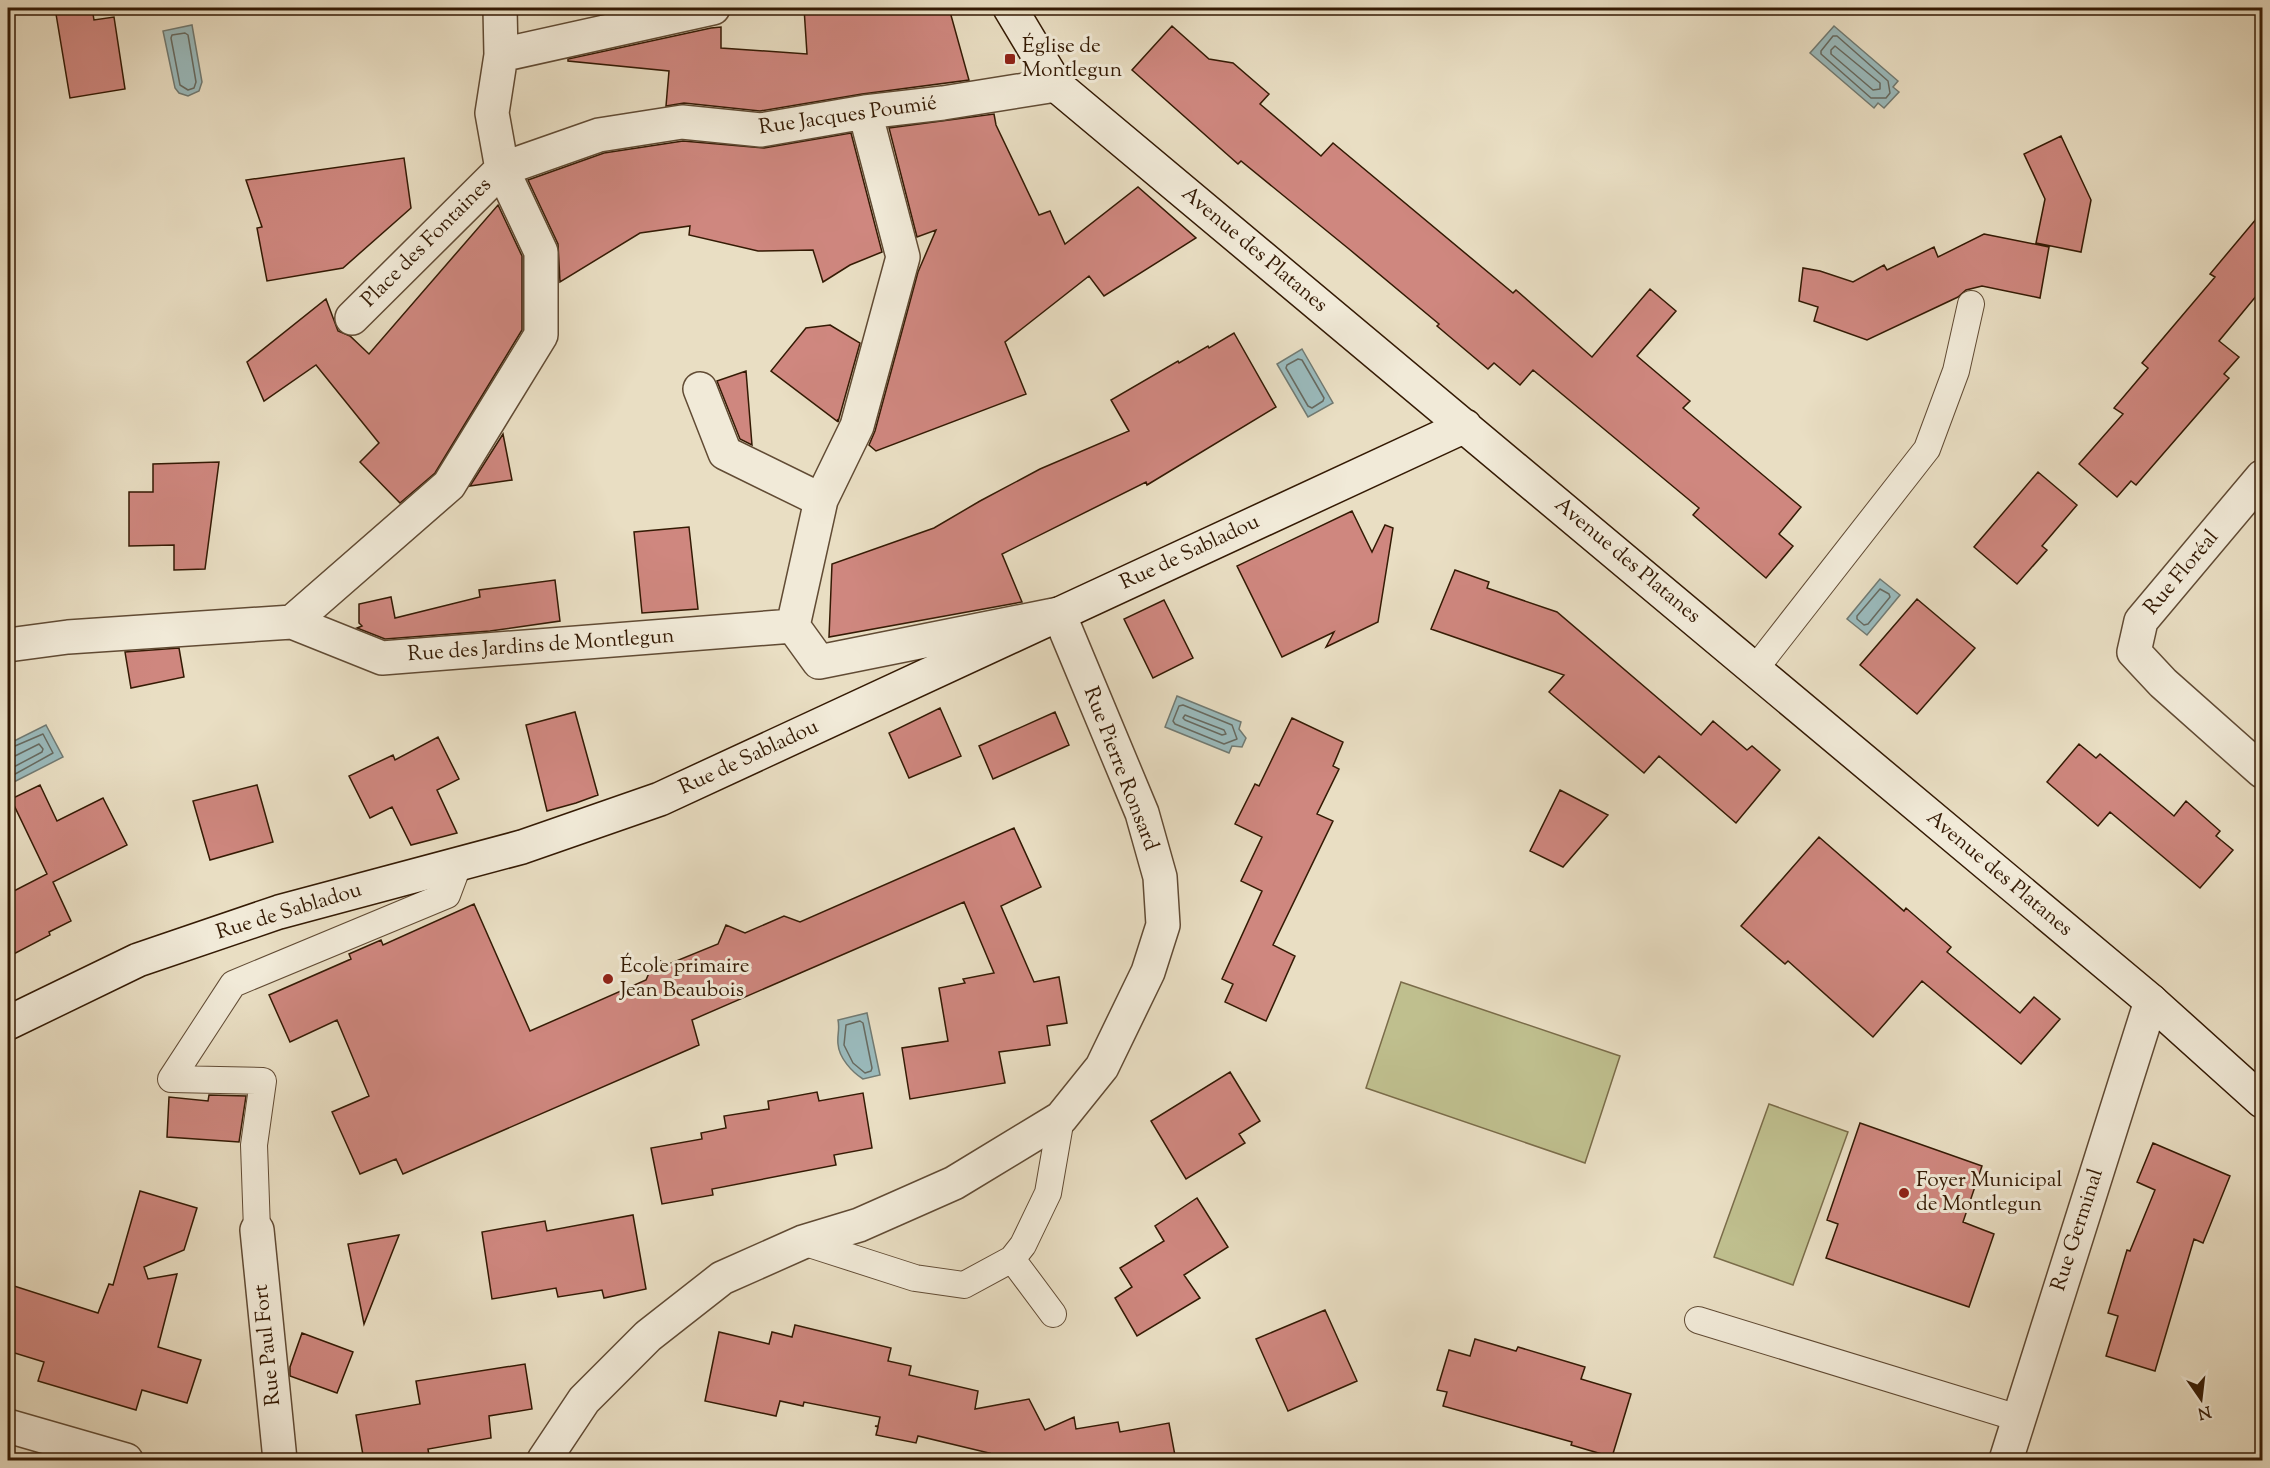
<svg xmlns="http://www.w3.org/2000/svg" width="2270" height="1468" font-family="'Sorts Mill Goudy',serif">
	<style>
		.green { fill: #bfbf8e; stroke: #7a6c49; stroke-width: 1.5 }
		.water { fill: #9ababc; stroke: #717a72; stroke-width: 1.5 }
		.lines { fill: none; stroke-linecap: round; stroke-linejoin: round }
		.shore { stroke: #676a60; stroke-width: 1.5 }
		.building { fill: #cf877f; stroke: #341a04; stroke-width: 1.5 }
		.lane-casing { stroke: #614b34; stroke-width: 28 }
		.street-casing { stroke: #614b34; stroke-width: 36 }
		.secondary-casing { stroke: #341a04; stroke-width: 36 }
		.lane { stroke: #f1ead8; stroke-width: 26 }
		.street { stroke: #f1ead8; stroke-width: 33 }
		.secondary { stroke: #f1ead8; stroke-width: 33 }
		.poi-dot { fill: #8f2418; stroke: #f1ead8; stroke-width: 2 }
		.labels { text-anchor: middle; dominant-baseline: central; stroke-width: 6; stroke-linejoin: round; paint-order: stroke }
		.poi-label { font-size: 21px; fill: #341a04; stroke: #f1ead8; text-anchor: start }
		.street-label { font-size: 21px; fill: #341a04; stroke: #f1ead8 }
	</style>
	<rect width="100%" height="100%" fill="#e9dec3"/>
	<filter id="stains"><feTurbulence type="fractalNoise" baseFrequency=".00333" numOctaves="4"/><feColorMatrix values="0 0 0 0 .2 0 0 0 0 .09 0 0 0 0 .02 0 0 0 .5 -.17"/></filter>
	<radialGradient id="worn" r=".72"><stop offset=".6" stop-color="#630" stop-opacity="0"/><stop offset="1" stop-color="#630" stop-opacity=".3"/></radialGradient>
	<!-- green -->
	<path class="green" d="M 1401,982 L 1620,1056 L 1585,1163 L 1366,1088 Z
		M 1769,1104 L 1848,1132 L 1793,1285 L 1714,1257 Z"/>
	<!-- water -->
	<path class="water" d="M 192,25 L 202,82 L 199,91 L 188,96 L 179,93 L 175,88 L 163,31 Z
		M 1834,26 L 1898,81 L 1893,87 L 1899,92 L 1884,108 L 1878,103 L 1874,108 L 1810,53 Z
		M 1302,349 L 1333,403 L 1308,417 L 1277,364 Z
		M 1880,579 L 1900,595 L 1867,635 L 1847,619 Z
		M 1177,696 L 1241,722 L 1239,729 L 1246,738 L 1242,747 L 1232,746 L 1229,753 L 1165,727 Z
		M 46,725 L 63,757 L 8,785 L 8,744 Z
		M 867,1013 L 880,1075 L 863,1079 C 852,1072 839,1058 838,1044 C 837,1035 840,1029 838,1020 Z"/>
	<g class="lines">
		<!-- shore -->
		<path class="shore" d="M 185,33 L 188,35 L 196,82 L 194,88 L 188,90 L 180,85 L 171,38 L 172,35 Z
			M 1833,36 L 1837,36 L 1888,81 L 1890,93 L 1886,98 L 1871,98 L 1821,54 L 1821,51 Z
			M 1835,46 L 1880,83 L 1880,89 L 1873,90 L 1831,54 L 1831,50 Z
			M 1298,359 L 1302,360 L 1324,398 L 1323,401 L 1312,408 L 1308,406 L 1286,368 L 1287,365 Z
			M 1880,589 L 1889,594 L 1890,597 L 1868,624 L 1864,625 L 1857,619 L 1857,616 Z
			M 1183,705 L 1232,725 L 1237,739 L 1224,744 L 1175,724 L 1173,721 L 1179,706 Z
			M 1185,715 L 1224,730 L 1226,734 L 1222,735 L 1185,720 L 1183,718 Z
			M 8,749 L 43,734 L 53,753 L 8,778
			M 8,757 L 15,756 L 39,744 L 43,749 L 42,752 L 8,770
			M 860,1021 L 863,1023 L 872,1068 L 871,1071 L 865,1073 L 853,1063 L 844,1045 L 846,1025 Z"/>
	</g>
	<!-- building -->
	<path class="building" d="M 55,8 L 92,8 L 94,20 L 114,17 L 125,89 L 70,98 Z
		M 804,8 L 949,8 L 969,80 L 862,94 L 760,111 L 684,103 L 666,106 L 669,71 L 568,61 L 568,59 L 711,28 L 721,27 L 721,48 L 807,54 Z
		M 1172,26 L 1209,59 L 1233,63 L 1269,94 L 1260,104 L 1321,156 L 1333,143 L 1513,293 L 1516,290 L 1592,357 L 1650,289 L 1676,311 L 1637,356 L 1690,401 L 1683,408 L 1801,507 L 1779,534 L 1793,546 L 1766,578 L 1693,515 L 1699,508 L 1533,370 L 1520,385 L 1494,363 L 1488,369 L 1437,326 L 1439,324 L 1349,249 L 1241,161 L 1238,164 L 1132,70 Z
		M 994,114 L 996,125 L 1039,215 L 1050,211 L 1065,244 L 1138,187 L 1196,238 L 1104,296 L 1089,276 L 1005,342 L 1026,394 L 876,451 L 869,445 L 875,431 L 918,272 L 936,230 L 917,237 L 889,128 Z
		M 851,133 L 882,252 L 850,265 L 823,282 L 813,250 L 758,251 L 689,235 L 690,226 L 640,233 L 560,282 L 558,244 L 528,180 L 604,153 L 683,141 L 764,148 Z
		M 2061,136 L 2091,200 L 2081,252 L 2036,243 L 2045,199 L 2024,154 Z
		M 404,158 L 411,208 L 343,268 L 267,281 L 257,228 L 262,227 L 246,180 Z
		M 498,205 L 522,256 L 522,330 L 435,473 L 400,503 L 360,462 L 379,443 L 316,365 L 264,401 L 247,362 L 326,299 L 338,331 L 350,336 L 369,354 Z
		M 2262,212 L 2262,289 L 2219,341 L 2239,357 L 2224,374 L 2229,378 L 2136,485 L 2131,481 L 2117,497 L 2079,464 L 2123,414 L 2114,408 L 2148,368 L 2142,363 L 2215,277 L 2210,274 Z
		M 1984,234 L 2049,247 L 2040,298 L 1982,286 L 1966,290 L 1958,297 L 1867,340 L 1814,321 L 1818,307 L 1799,301 L 1803,268 L 1820,271 L 1853,282 L 1884,265 L 1887,270 L 1934,247 L 1938,257 Z
		M 830,325 L 860,343 L 838,422 L 838,419 L 837,421 L 771,371 L 806,328 Z
		M 1234,333 L 1276,407 L 1147,485 L 1146,482 L 1002,554 L 1022,602 L 829,637 L 832,564 L 934,528 L 980,501 L 1040,469 L 1129,431 L 1111,400 L 1178,361 L 1179,363 L 1208,346 L 1209,348 Z
		M 746,371 L 752,445 L 740,439 L 717,381 Z
		M 503,434 L 512,480 L 470,486 Z
		M 219,462 L 205,569 L 174,570 L 174,545 L 129,546 L 129,492 L 153,492 L 153,464 Z
		M 2038,472 L 2077,505 L 2042,546 L 2047,550 L 2017,584 L 1974,547 Z
		M 1352,511 L 1372,552 L 1385,525 L 1393,528 L 1378,622 L 1326,647 L 1334,632 L 1282,657 L 1237,566 Z
		M 689,527 L 698,609 L 642,613 L 634,532 Z
		M 1455,570 L 1489,582 L 1487,588 L 1557,612 L 1701,735 L 1713,721 L 1747,750 L 1752,746 L 1780,770 L 1736,823 L 1659,756 L 1644,773 L 1549,692 L 1564,675 L 1431,629 Z
		M 555,580 L 560,621 L 490,631 L 385,639 L 357,628 L 362,626 L 359,623 L 359,604 L 391,597 L 395,618 L 480,597 L 479,590 Z
		M 1917,599 L 1975,648 L 1917,714 L 1860,665 Z
		M 1164,600 L 1193,658 L 1153,678 L 1124,619 Z
		M 179,648 L 184,677 L 131,688 L 125,652 Z
		M 940,708 L 961,756 L 909,778 L 889,733 Z
		M 575,712 L 598,795 L 576,803 L 547,811 L 526,725 Z
		M 1055,712 L 1069,745 L 993,779 L 979,746 Z
		M 1292,718 L 1343,742 L 1333,766 L 1339,769 L 1317,814 L 1333,821 L 1273,945 L 1295,956 L 1266,1021 L 1225,1002 L 1233,984 L 1222,979 L 1262,891 L 1241,881 L 1262,837 L 1235,824 L 1255,784 L 1259,786 Z
		M 438,737 L 459,779 L 437,790 L 457,833 L 411,845 L 392,807 L 370,818 L 349,776 L 393,755 L 395,760 Z
		M 2079,744 L 2096,758 L 2100,754 L 2174,816 L 2186,801 L 2220,831 L 2216,836 L 2233,850 L 2200,888 L 2110,812 L 2098,826 L 2047,782 Z
		M 40,785 L 57,821 L 103,798 L 127,845 L 53,882 L 71,921 L 49,932 L 50,935 L 8,957 L 8,894 L 47,874 L 11,799 Z
		M 257,785 L 273,842 L 210,860 L 193,801 Z
		M 1560,790 L 1608,815 L 1563,867 L 1530,851 Z
		M 1014,828 L 1041,887 L 1001,906 L 1034,982 L 1059,977 L 1067,1023 L 1047,1026 L 1050,1045 L 999,1052 L 1005,1083 L 910,1099 L 902,1048 L 948,1041 L 939,988 L 965,983 L 963,979 L 994,973 L 964,902 L 692,1020 L 699,1045 L 403,1174 L 396,1159 L 360,1174 L 332,1112 L 369,1096 L 337,1020 L 290,1042 L 269,995 L 351,959 L 349,954 L 381,940 L 383,945 L 474,904 L 530,1031 L 646,980 L 655,959 L 669,964 L 718,944 L 726,925 L 745,933 L 784,916 L 800,922 Z
		M 1819,837 L 1904,911 L 1906,908 L 1951,947 L 1947,952 L 2020,1013 L 2034,997 L 2060,1019 L 2021,1064 L 1922,981 L 1873,1037 L 1788,961 L 1785,964 L 1741,926 Z
		M 1230,1072 L 1260,1121 L 1239,1134 L 1245,1143 L 1186,1179 L 1151,1121 Z
		M 817,1092 L 819,1101 L 863,1093 L 872,1148 L 834,1155 L 836,1165 L 712,1189 L 713,1195 L 662,1204 L 651,1148 L 702,1139 L 701,1133 L 726,1128 L 724,1116 L 769,1109 L 768,1101 Z
		M 209,1095 L 246,1096 L 239,1142 L 167,1137 L 169,1097 L 208,1101 Z
		M 1860,1123 L 1982,1166 L 1963,1222 L 1994,1234 L 1969,1307 L 1826,1258 L 1838,1224 L 1827,1220 Z
		M 2153,1143 L 2230,1176 L 2203,1243 L 2194,1239 L 2155,1371 L 2106,1356 L 2118,1316 L 2108,1313 L 2127,1250 L 2130,1251 L 2155,1190 L 2137,1182 Z
		M 140,1191 L 197,1208 L 184,1250 L 144,1267 L 148,1279 L 177,1274 L 158,1347 L 201,1360 L 187,1403 L 142,1390 L 136,1410 L 38,1381 L 44,1362 L 8,1351 L 8,1284 L 98,1313 L 109,1284 L 113,1285 Z
		M 1197,1198 L 1228,1247 L 1184,1275 L 1200,1298 L 1137,1336 L 1115,1298 L 1132,1287 L 1120,1268 L 1164,1241 L 1155,1226 Z
		M 633,1215 L 646,1289 L 604,1298 L 602,1290 L 558,1297 L 556,1288 L 492,1299 L 482,1232 L 545,1221 L 547,1231 Z
		M 399,1235 L 364,1324 L 348,1244 Z
		M 1325,1310 L 1357,1381 L 1288,1411 L 1256,1339 Z
		M 795,1325 L 891,1348 L 888,1361 L 911,1366 L 909,1375 L 978,1391 L 975,1409 L 1029,1399 L 1045,1430 L 1074,1417 L 1076,1429 L 1118,1422 L 1120,1432 L 1169,1423 L 1176,1461 L 973,1461 L 989,1453 L 918,1436 L 916,1443 L 876,1435 L 878,1427 L 875,1426 L 878,1426 L 880,1417 L 804,1402 L 803,1406 L 780,1401 L 776,1416 L 705,1401 L 719,1332 L 769,1344 L 772,1332 L 792,1337 Z
		M 302,1333 L 353,1352 L 337,1393 L 290,1376 L 290,1367 Z
		M 1475,1339 L 1516,1351 L 1518,1347 L 1585,1367 L 1581,1379 L 1631,1394 L 1612,1457 L 1571,1445 L 1572,1442 L 1443,1406 L 1447,1392 L 1437,1390 L 1449,1350 L 1470,1356 Z
		M 525,1364 L 532,1409 L 489,1416 L 491,1438 L 428,1449 L 430,1461 L 364,1461 L 356,1415 L 420,1404 L 416,1381 Z"/>
	<g class="lines">
		<!-- lane casing -->
		<g class="lane-casing">
			<path id="lane" d="M 1755,669 L 1927,449 L 1956,371 L 1971,304
				M 257,1230 L 254,1145 L 263,1081 L 171,1079 L 233,984 L 447,895 L 459,863
				M 803,1242 L 915,1278 L 964,1285 L 1012,1259 L 1023,1245 L 1048,1193 L 1061,1118
				M 1012,1259 L 1053,1314
				M 1698,1320 L 2018,1418"/>
		</g>
		<!-- street casing -->
		<g class="street-casing">
			<path id="street" d="M 501,55 L 713,8
				M 352,318 L 502,169 L 599,135 L 682,122 L 761,130 L 865,112 L 943,103 L 1056,85
				M 700,389 L 725,453 L 821,500
				M 2262,477 L 2141,621 L 2134,652 L 2163,683 L 2262,771
				M 292,622 L 449,485 L 541,335 L 541,252 L 502,169 L 492,113 L 501,55 L 500,8
				M 793,626 L 821,500 L 857,426 L 903,257 L 865,112
				M 8,645 L 68,637 L 292,622 L 382,658 L 793,626 L 819,662 L 1059,614 L 1142,813 L 1160,877 L 1163,925 L 1148,972 L 1102,1067 L 1061,1118 L 954,1183 L 859,1225 L 803,1242 L 722,1278 L 648,1336 L 584,1400 L 544,1460
				M 257,1230 L 280,1460
				M 8,1426 L 126,1460
				M 2006,1460 L 2151,1001"/>
		</g>
		<!-- secondary casing -->
		<g class="secondary-casing">
			<path id="secondary" d="M 1010,8 L 1056,85 L 2151,1001 L 2262,1101
				M 8,1023 L 138,960 L 279,912 L 522,847 L 660,799 L 1465,426"/>
		</g>
		<!-- lane -->
		<use href="#lane" class="lane"/>
		<!-- street -->
		<use href="#street" class="street"/>
		<!-- secondary -->
		<use href="#secondary" class="secondary"/>
	</g>
	<!-- markers -->
	<g class="poi-dot">
		<rect x="1004" y="53" width="12" height="12" rx="3"/>
		<circle cx="608" cy="979" r="6"/>
		<circle cx="1904" cy="1193" r="6"/>
	</g>
	<g class="labels">
		<!-- poi labels -->
		<g class="poi-label">
			<text x="1022" y="47">Église de<tspan x="1022" dy="24">Montlegun</tspan></text>
			<text x="620" y="967">École primaire<tspan x="620" dy="24">Jean Beaubois</tspan></text>
			<text x="1916" y="1181">Foyer Municipal<tspan x="1916" dy="24">de Montlegun</tspan></text>
		</g>
		<!-- street labels -->
		<g class="street-label">
			<text transform="translate(848 116) rotate(-8)">Rue Jacques Poumié</text>
			<text transform="translate(427 243) rotate(-45)">Place des Fontaines</text>
			<text transform="translate(1254 250) rotate(40)">Avenue des Platanes</text>
			<text transform="translate(1190 553) rotate(-25)">Rue de Sabladou</text>
			<text transform="translate(1627 561) rotate(40)">Avenue des Platanes</text>
			<text transform="translate(2182 573) rotate(-50)">Rue Floréal</text>
			<text transform="translate(541 646) rotate(-4)">Rue des Jardins de Montlegun</text>
			<text transform="translate(749 758) rotate(-25)">Rue de Sabladou</text>
			<text transform="translate(1120 769) rotate(69)">Rue Pierre Ronsard</text>
			<text transform="translate(1999 874) rotate(40)">Avenue des Platanes</text>
			<text transform="translate(289 912) rotate(-17)">Rue de Sabladou</text>
			<text transform="translate(2078 1230) rotate(-72)">Rue Germinal</text>
			<text transform="translate(268 1345) rotate(-96)">Rue Paul Fort</text>
		</g>
	</g>
	<!-- margin -->
	<rect width="2270" height="1468" fill="none" stroke="#e9dec3" stroke-width="30"/>
	<rect x="9" y="9" width="2252" height="1450" fill="none" stroke="#341a04" stroke-width="3"/>
	<rect x="15" y="15" width="2240" height="1438" fill="none" stroke="#341a04" stroke-width="1.5"/>
	<!-- north arrow -->
	<g transform="translate(2201 1399) rotate(166)" stroke="#f1ead8" stroke-width="4.5" paint-order="stroke">
	<path d="M0-4.5L10 22L0 15L-10 22Z" fill="#341a04"/>
	<text y="-9" font-size="16" font-weight="bold" text-anchor="middle" fill="#341a04">N</text>
	</g>
	<rect width="100%" height="100%" filter="url(#stains)"/>
	<rect width="100%" height="100%" fill="url(#worn)"/>
</svg>
